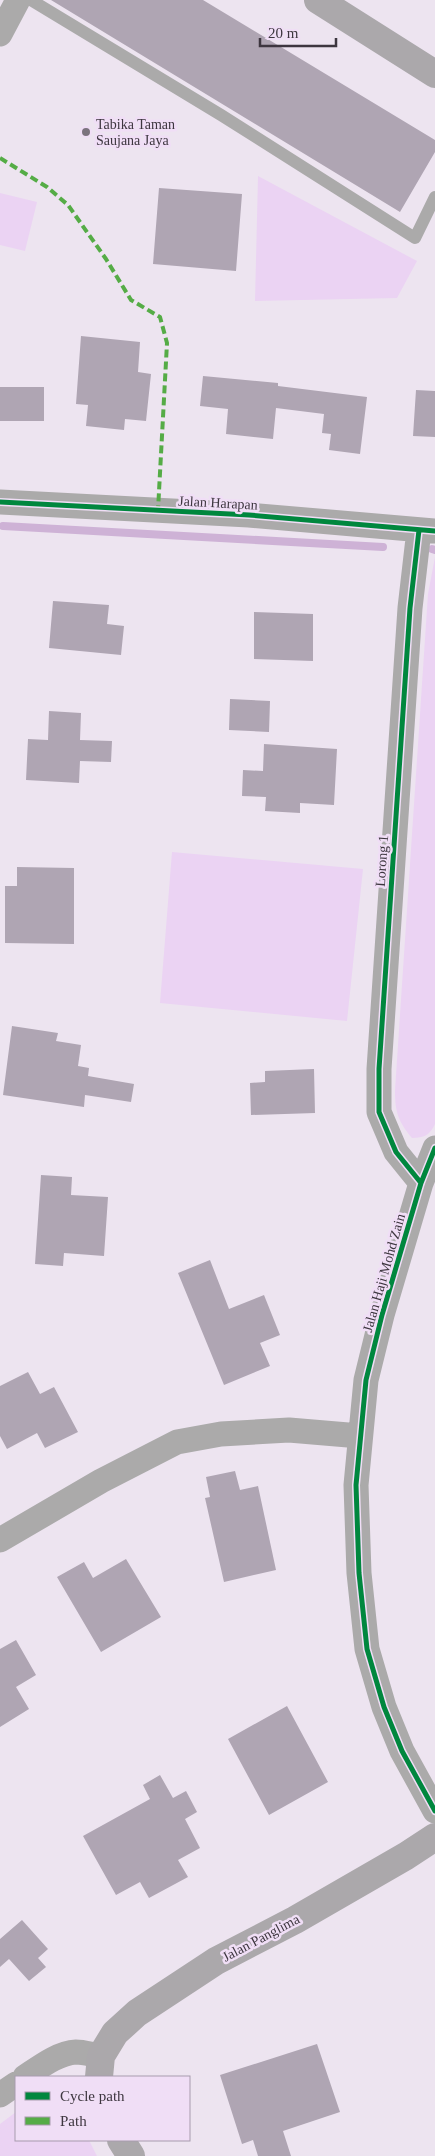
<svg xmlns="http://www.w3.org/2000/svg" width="435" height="2156" font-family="Georgia,serif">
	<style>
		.green { fill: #ebd3f3 }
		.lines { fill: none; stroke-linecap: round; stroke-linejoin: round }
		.stream { stroke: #ceb2d6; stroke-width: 8 }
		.building { fill: #afa5b3 }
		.service { stroke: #abaaaa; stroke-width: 12 }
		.minor { stroke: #abaaaa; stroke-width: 25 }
		.secondary { stroke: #aba8ab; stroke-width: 28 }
		.quiet { stroke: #55ac46; stroke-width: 4; stroke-dasharray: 8 4; stroke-linecap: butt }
		.cycleway-casing { stroke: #f0def6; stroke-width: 8 }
		.cycleway { stroke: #00873e; stroke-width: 5 }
		.poi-dot { fill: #7b737d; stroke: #f0def6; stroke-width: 2 }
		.labels { text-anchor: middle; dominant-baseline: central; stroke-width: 5; stroke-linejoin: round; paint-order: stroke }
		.poi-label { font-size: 14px; fill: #3d363f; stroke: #f0def6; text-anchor: start }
		.street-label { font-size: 14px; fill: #3d363f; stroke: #f0def6 }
	</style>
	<rect width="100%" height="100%" fill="#ede4f0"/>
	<!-- green -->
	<path class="green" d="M 258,176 L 417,261 L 397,298 L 255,301 Z
		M 0,193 L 37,202 L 25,251 L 0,245 Z
		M 435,557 L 435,1124 C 430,1135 424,1138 412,1138 C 398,1121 395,1112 395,1090 L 428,594 Z
		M 172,852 L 363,869 L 347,1021 L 160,1003 Z
		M 16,2112 L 16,2140 L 89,2140 L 97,2156 L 0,2156 L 0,2124 Z"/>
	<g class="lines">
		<!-- stream -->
		<path class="stream" d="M 3,526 L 383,547
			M 432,549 L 435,550"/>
	</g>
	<!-- building -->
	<path class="building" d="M 51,0 L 203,0 L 435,140 L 435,152 L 400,212 Z
		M 159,188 L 242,194 L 236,271 L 153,264 Z
		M 81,336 L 140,342 L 138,372 L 151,374 L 146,421 L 125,419 L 124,430 L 86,426 L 88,405 L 76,404 Z
		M 203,376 L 278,383 L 278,386 L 367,397 L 360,454 L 329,450 L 331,434 L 322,433 L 324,414 L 276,408 L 273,439 L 226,434 L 228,409 L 200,406 Z
		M 0,387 L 44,387 L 44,421 L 0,421 Z
		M 416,390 L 435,391 L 435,437 L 413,436 Z
		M 53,601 L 109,605 L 107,624 L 124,626 L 121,655 L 49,648 Z
		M 254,612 L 313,614 L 313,661 L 254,659 Z
		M 230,699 L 270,701 L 269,732 L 229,730 Z
		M 49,711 L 81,713 L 80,740 L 112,741 L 111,762 L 80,761 L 79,783 L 26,780 L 28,739 L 48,740 Z
		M 264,744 L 337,749 L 334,805 L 300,803 L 300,813 L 265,811 L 266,797 L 242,796 L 243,770 L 263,771 Z
		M 17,867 L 74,868 L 74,944 L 5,943 L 5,886 L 17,886 Z
		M 12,1026 L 58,1033 L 56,1041 L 81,1045 L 78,1066 L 89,1068 L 88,1076 L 134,1084 L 131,1102 L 85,1095 L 84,1107 L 3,1095 Z
		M 314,1069 L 315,1113 L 251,1115 L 250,1083 L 265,1082 L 265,1071 Z
		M 41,1175 L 72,1177 L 71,1195 L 108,1197 L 104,1256 L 64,1253 L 63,1266 L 35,1264 Z
		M 210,1260 L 229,1309 L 264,1295 L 280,1335 L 260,1343 L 270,1366 L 224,1385 L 178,1273 Z
		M 28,1372 L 40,1394 L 54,1387 L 78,1432 L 45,1448 L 37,1433 L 7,1449 L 0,1436 L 0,1386 Z
		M 235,1471 L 240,1490 L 258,1486 L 276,1570 L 224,1582 L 205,1498 L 210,1497 L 206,1477 Z
		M 126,1559 L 161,1617 L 101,1652 L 57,1577 L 84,1562 L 93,1578 Z
		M 16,1640 L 36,1675 L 16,1687 L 29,1709 L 0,1727 L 0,1649 Z
		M 287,1706 L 328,1782 L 269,1815 L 228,1739 Z
		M 160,1775 L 173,1798 L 186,1791 L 197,1812 L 185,1819 L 200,1848 L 178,1860 L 188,1877 L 149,1898 L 140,1882 L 116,1895 L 83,1836 L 150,1799 L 143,1785 Z
		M 22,1920 L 48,1949 L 38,1958 L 46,1967 L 29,1981 L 9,1959 L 0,1967 L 0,1939 Z
		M 317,2044 L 340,2112 L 283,2131 L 291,2156 L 258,2156 L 253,2140 L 242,2144 L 220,2075 Z"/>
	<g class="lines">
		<!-- service -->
		<path class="service" d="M 31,0 L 221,115 L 415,238 L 435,197"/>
		<!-- minor -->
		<path class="minor" d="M 0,34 L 18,0
			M 0,502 L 249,515 L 434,531
			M 419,530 L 410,608 L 379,1069 L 379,1112 L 396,1152 L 421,1183
			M 435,1148 L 421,1183 L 382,1315 L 366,1380 L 356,1485 L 359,1573 L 367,1649 L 384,1707 L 402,1751 L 435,1811
			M 0,1540 L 101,1481 L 177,1442 L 221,1434 L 289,1430 L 360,1436
			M 25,2077 C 40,2067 58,2053 76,2052 C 84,2052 93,2055 101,2056
			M 0,2095 L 16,2084"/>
		<!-- secondary -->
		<path class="secondary" d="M 318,0 L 435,74
			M 99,2077 L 101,2056 L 115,2033 L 137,2013 L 216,1961 L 295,1920 L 406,1856 L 435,1837
			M 121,2140 L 131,2156"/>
		<!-- quiet -->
		<path class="quiet" d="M 0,158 L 47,187 L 68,205 L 106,259 L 131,300 L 160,317 L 167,343 L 158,510"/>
		<!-- cycleway casing -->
		<g class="cycleway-casing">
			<path id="cycleway" d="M 0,502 L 249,515 L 435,531
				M 419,530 L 410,608 L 379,1069 L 379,1112 L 396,1152 L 421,1183
				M 435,1148 L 421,1183 L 382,1315 L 366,1380 L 356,1485 L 359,1573 L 367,1649 L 384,1707 L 402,1751 L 435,1811"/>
		</g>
		<!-- cycleway -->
		<use href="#cycleway" class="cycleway"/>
	</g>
	<!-- markers -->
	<circle class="poi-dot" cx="86" cy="132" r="5"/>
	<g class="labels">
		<!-- poi labels -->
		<g class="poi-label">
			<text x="96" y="124">Tabika Taman<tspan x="96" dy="16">Saujana Jaya</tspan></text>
		</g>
		<!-- street labels -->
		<g class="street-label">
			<text transform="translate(218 503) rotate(3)">Jalan Harapan</text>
			<text transform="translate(382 861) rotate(-86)">Lorong 1</text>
			<text transform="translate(384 1273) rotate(-74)">Jalan Haji Mohd Zain</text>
			<text transform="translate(261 1938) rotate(-28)">Jalan Panglima</text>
		</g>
	</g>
	<!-- legend -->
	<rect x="15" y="2076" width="175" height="65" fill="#f0def6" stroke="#a89bad"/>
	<rect x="25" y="2092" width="25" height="8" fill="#00873e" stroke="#a89bad"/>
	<text x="60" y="2101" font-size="15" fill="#3d363f">Cycle path</text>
	<rect x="25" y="2117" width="25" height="8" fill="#55ac46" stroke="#a89bad"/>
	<text x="60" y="2126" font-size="15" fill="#3d363f">Path</text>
	<!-- scale -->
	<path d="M260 38v8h76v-8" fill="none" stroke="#3d363f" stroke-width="2.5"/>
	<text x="268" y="38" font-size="15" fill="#3d363f" stroke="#f0def6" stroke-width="4" paint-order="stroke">20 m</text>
</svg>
